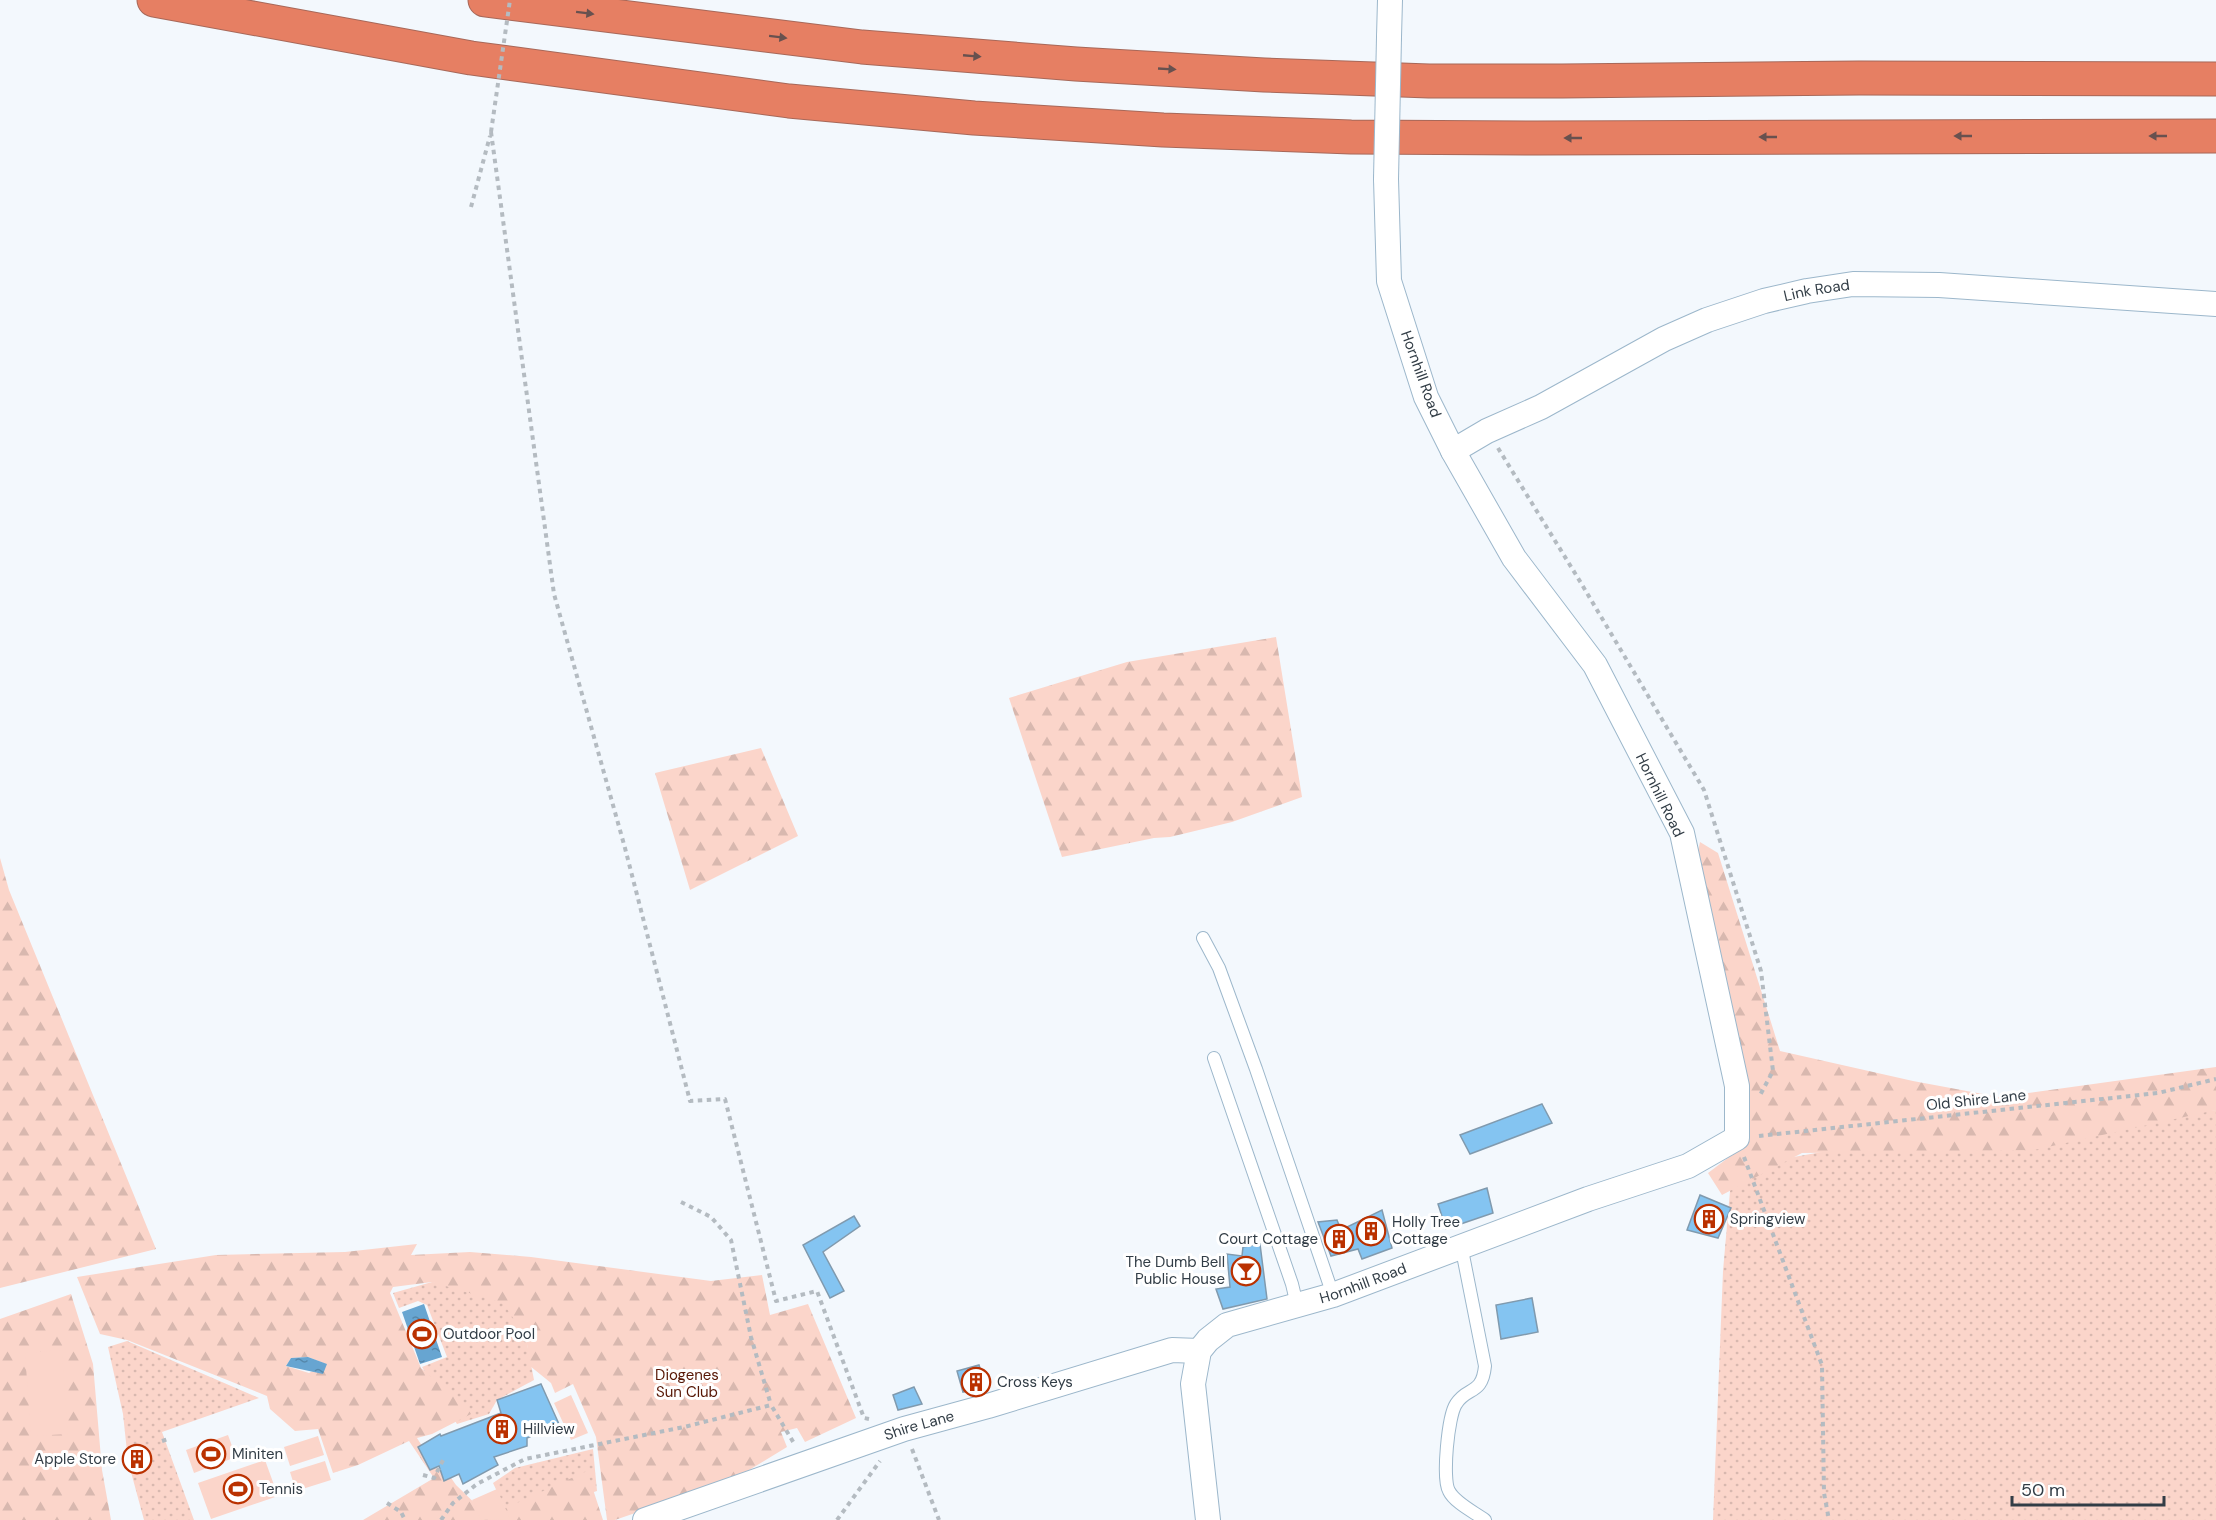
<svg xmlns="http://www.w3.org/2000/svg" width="2216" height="1520" font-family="'DM Sans',sans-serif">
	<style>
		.grass { fill: url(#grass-dots) }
		.forest { fill: url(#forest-firs); fill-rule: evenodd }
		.park { fill: #fbd5ca }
		.water { fill: url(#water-ripples) }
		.building { fill: #84c4f1; stroke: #809aae; stroke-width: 1.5 }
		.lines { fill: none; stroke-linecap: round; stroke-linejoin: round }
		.service-casing { stroke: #9cb7cb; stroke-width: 14 }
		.minor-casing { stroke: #9cb7cb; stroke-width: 26 }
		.motorway-casing { stroke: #a76859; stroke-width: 35 }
		.path { stroke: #b4bbc1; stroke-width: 4; stroke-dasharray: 4.5 4.5; stroke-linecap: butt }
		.service { stroke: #fff; stroke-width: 12 }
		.minor { stroke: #fff; stroke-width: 24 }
		.motorway { stroke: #e67f63; stroke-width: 33 }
		.minor-bridge-casing { stroke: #9cb7cb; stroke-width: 26; stroke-linecap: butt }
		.path-bridge { stroke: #b4bbc1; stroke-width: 4; stroke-dasharray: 4.5 4.5; stroke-linecap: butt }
		.minor-bridge { stroke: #fff; stroke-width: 24 }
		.oneway { fill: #68514f }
		.labels { text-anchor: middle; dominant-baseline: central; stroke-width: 6; stroke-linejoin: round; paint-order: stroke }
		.street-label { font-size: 15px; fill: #323d46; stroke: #fff }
		.poi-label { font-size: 15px; fill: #323d46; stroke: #fff; text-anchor: start }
		.park-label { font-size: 15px; fill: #571705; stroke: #fff }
	</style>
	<defs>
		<pattern id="grass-dots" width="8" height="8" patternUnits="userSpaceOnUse" patternTransform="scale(1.5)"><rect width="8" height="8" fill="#fbd5ca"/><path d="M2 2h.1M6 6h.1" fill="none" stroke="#d8b8af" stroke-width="1.8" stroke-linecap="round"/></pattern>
		<pattern id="forest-firs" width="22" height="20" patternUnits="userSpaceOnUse" patternTransform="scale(1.5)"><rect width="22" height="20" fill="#fbd5ca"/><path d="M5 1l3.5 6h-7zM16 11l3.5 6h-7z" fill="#d8b8af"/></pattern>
		<pattern id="water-ripples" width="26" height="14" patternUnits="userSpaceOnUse" patternTransform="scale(1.5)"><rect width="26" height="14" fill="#67a5d1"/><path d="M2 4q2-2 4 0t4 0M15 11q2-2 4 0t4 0" fill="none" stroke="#5588ab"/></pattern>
	</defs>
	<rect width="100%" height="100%" fill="#f3f8fd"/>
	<!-- grass -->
	<path class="grass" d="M 2216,1110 L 2216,1520 L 1713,1520 L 1723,1271 L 1732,1168 L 1947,1130 Z
		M 432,1282 L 516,1286 L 534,1380 L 497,1400 L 489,1414 L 457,1424 L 422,1367 L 447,1357 L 427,1305 L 418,1301 L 399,1308 L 393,1293 Z
		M 127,1341 L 259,1398 L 162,1432 L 194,1520 L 144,1520 L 128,1461 L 123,1414 L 108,1347 Z
		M 593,1449 L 597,1491 L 510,1519 L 493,1483 L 515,1468 Z"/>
	<!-- forest -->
	<path class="forest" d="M 1276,637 L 1302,797 L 1232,822 L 1170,837 L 1154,838 L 1062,857 L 1009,698 L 1127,662 Z
		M 761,748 L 798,836 L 690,890 L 655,773 Z
		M 1700,842 L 1718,853 L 1780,1051 L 1913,1081 L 1999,1097 L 2216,1067 L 2216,1110 L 2034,1150 L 1802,1153 L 1722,1195 L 1708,1173 L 1749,1142 L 1746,1087 L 1696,861 Z
		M 0,858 L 9,890 L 156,1249 L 0,1288 Z
		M 417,1244 L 411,1255 L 470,1252 L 531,1257 L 711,1281 L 762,1275 L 770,1315 L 808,1304 L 856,1418 L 805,1442 L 797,1428 L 781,1432 L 787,1447 L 736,1478 L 615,1520 L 607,1520 L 596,1437 L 573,1384 L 555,1393 L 551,1383 L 530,1366 L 526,1337 L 503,1303 L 432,1282 L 393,1287 L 390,1293 L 421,1368 L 473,1413 L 432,1434 L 417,1438 L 436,1468 L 447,1472 L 456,1485 L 488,1516 L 587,1471 L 603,1520 L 363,1520 L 434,1478 L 409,1441 L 358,1465 L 333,1473 L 318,1429 L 295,1431 L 270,1409 L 267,1396 L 127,1340 L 100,1334 L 77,1277 L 216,1255 L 345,1252 ZM 308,1357 L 326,1364 L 309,1373 L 286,1366 L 291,1358 Z
		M 71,1294 L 93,1364 L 102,1470 L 111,1520 L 0,1520 L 0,1319 Z"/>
	<!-- park -->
	<path class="park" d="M 62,1350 L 68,1434 L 31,1436 L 25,1353 Z
		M 571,1395 L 588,1433 L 571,1440 L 554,1403 Z
		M 228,1435 L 236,1457 L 194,1473 L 186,1450 Z
		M 318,1436 L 324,1455 L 290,1466 L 284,1447 Z
		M 265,1460 L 278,1496 L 211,1519 L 198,1483 Z
		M 325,1461 L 331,1480 L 296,1491 L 290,1472 Z
		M 497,1489 L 510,1519 L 481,1520 L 472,1500 Z"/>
	<!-- water -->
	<path class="water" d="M 424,1304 L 442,1357 L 420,1364 L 402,1312 Z
		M 308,1357 L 327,1364 L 323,1374 L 286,1366 L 291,1358 Z"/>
	<!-- building -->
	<path class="building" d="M 1542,1104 L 1552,1123 L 1470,1154 L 1460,1135 Z
		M 1487,1188 L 1493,1213 L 1446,1229 L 1438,1204 Z
		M 1700,1195 L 1731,1208 L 1718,1238 L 1687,1230 Z
		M 1382,1210 L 1392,1248 L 1362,1259 L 1358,1249 L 1331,1256 L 1318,1222 L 1337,1220 L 1341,1230 Z
		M 854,1216 L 860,1226 L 823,1252 L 844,1291 L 830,1298 L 803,1245 Z
		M 1260,1244 L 1267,1299 L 1223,1309 L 1216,1289 L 1230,1287 L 1227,1254 L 1242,1256 L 1243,1247 Z
		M 1532,1298 L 1538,1332 L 1501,1339 L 1496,1305 Z
		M 979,1365 L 986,1387 L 963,1392 L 957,1371 Z
		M 541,1384 L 559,1424 L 527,1438 L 527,1446 L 494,1457 L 498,1465 L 463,1484 L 459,1474 L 444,1481 L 439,1466 L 430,1470 L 418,1447 L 440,1434 L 441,1436 L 501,1413 L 497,1400 Z
		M 914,1387 L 922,1404 L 898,1410 L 893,1395 Z"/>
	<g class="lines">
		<!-- service casing -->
		<g class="service-casing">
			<path id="service" d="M 1203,938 L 1219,968 L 1256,1069 L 1333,1295
				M 1214,1058 L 1292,1284 L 1297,1305
				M 1461,1245 L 1485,1366 C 1482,1396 1467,1386 1456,1404 C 1448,1416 1442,1479 1449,1491 C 1455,1503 1474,1512 1485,1520"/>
		</g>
		<!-- minor casing -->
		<g class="minor-casing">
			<g id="minor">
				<path d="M 1389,37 L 1390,0"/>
				<path id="s1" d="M 1453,451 L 1487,431 L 1541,407 L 1664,339 L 1707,320 L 1764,301 L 1807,291 L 1853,284 L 1939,285 L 2216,304"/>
				<path id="s2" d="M 645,1520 L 904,1429 L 988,1406 L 1172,1350 L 1199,1351"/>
				<path id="s3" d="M 1208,1520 L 1193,1384 L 1199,1351 L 1208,1340 L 1227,1325 L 1333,1295 L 1588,1199 L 1688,1166 L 1737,1138 L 1737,1086 L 1682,833 L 1595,665 L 1514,558 L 1453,451 L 1426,397 L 1389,281 L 1386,179"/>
			</g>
		</g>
		<!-- motorway casing -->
		<g class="motorway-casing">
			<path id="motorway" d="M 154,0 L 471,58 L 789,101 L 974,118 L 1163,130 L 1351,137 L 1537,138 L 2216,136
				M 485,0 L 862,47 L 1076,64 L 1264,75 L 1429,81 L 1562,81 L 1859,78 L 2216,79"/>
		</g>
		<!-- path -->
		<path class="path" d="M 491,132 L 554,594 L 625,848 L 690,1101 L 725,1099 L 776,1301 L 817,1291 L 864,1418 L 869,1419
			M 471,207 L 490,136
			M 1498,448 L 1581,583 L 1704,790 L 1761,971 L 1773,1071 L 1759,1097
			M 1759,1136 L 2158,1093 L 2216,1079
			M 1744,1157 L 1822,1365 L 1824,1493 L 1829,1520
			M 681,1202 L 711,1217 L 731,1240 L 751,1337 L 771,1405
			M 162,1441 L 168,1439
			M 912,1449 L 939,1520
			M 423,1475 L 434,1478 L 444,1458
			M 387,1503 L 401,1512 L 405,1520
			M 441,1520 L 453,1503 L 477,1484 L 525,1459 L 684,1427 L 771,1405 L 795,1445
			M 837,1520 L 880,1461"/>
		<!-- service -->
		<use href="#service" class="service"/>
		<!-- minor -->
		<use href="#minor" class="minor"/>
		<!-- motorway -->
		<use href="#motorway" class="motorway"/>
		<!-- minor-bridge casing -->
		<g class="minor-bridge-casing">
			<path id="minor-bridge" d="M 1386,179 L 1389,37"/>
		</g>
		<!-- path-bridge -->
		<path class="path-bridge" d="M 491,132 L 510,0"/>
		<!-- minor-bridge -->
		<use href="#minor-bridge" class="minor-bridge"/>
	</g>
	<!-- one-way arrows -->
	<defs><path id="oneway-solid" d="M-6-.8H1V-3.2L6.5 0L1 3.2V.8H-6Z" transform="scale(1.5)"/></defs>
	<g class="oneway">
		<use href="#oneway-solid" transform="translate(585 13) rotate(7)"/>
		<use href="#oneway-solid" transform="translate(778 37) rotate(7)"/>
		<use href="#oneway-solid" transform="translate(972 56) rotate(5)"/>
		<use href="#oneway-solid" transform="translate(1167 69) rotate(3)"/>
		<use href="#oneway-solid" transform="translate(1963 136) rotate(-180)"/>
		<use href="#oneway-solid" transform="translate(2158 136) rotate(-180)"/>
		<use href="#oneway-solid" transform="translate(1768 137) rotate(180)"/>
		<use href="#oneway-solid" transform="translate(1573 138) rotate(180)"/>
	</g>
	<!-- icons -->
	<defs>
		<g id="building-ring" transform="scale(1.5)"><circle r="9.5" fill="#fff" stroke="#ba3100" stroke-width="1.5"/><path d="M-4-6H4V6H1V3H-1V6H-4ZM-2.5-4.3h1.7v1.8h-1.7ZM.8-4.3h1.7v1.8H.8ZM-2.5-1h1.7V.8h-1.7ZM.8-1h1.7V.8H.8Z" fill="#ba3100"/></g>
		<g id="bar-ring" transform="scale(1.5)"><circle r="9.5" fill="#fff" stroke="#ba3100" stroke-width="1.5"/><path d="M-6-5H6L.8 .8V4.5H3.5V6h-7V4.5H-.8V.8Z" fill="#ba3100"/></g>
		<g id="stadium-ring" transform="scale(1.5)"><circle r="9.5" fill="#fff" stroke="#ba3100" stroke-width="1.5"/><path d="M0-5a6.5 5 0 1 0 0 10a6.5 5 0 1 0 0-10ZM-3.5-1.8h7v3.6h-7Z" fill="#ba3100"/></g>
	</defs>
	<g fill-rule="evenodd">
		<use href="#building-ring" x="1709" y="1219"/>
		<use href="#building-ring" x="1371" y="1231"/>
		<use href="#building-ring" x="1339" y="1239"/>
		<use href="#bar-ring" x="1246" y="1271"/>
		<use href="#stadium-ring" x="422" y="1334"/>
		<use href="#building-ring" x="976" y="1382"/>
		<use href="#building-ring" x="502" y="1429"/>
		<use href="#stadium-ring" x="211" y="1454"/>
		<use href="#building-ring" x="137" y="1459"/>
		<use href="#stadium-ring" x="238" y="1489"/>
	</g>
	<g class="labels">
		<!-- street labels -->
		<g class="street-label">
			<text stroke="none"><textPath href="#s1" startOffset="400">Link Road</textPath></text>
			<text transform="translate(1421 374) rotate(70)">Hornhill Road</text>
			<text transform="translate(1660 795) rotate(64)">Hornhill Road</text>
			<text transform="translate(1976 1100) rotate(-6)">Old Shire Lane</text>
			<text stroke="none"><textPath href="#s3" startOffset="351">Hornhill Road</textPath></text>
			<text stroke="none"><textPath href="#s2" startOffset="290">Shire Lane</textPath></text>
		</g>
		<!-- poi labels -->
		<g class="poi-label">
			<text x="1730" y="1219">Springview</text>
			<text x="1392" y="1222">Holly Tree<tspan x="1392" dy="17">Cottage</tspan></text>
			<text x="1318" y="1239" text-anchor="end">Court Cottage</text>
			<text x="1225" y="1262" text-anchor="end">The Dumb Bell<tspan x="1225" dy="17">Public House</tspan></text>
			<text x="443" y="1334">Outdoor Pool</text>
			<text x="997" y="1382">Cross Keys</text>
			<text x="523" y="1429">Hillview</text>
			<text x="232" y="1454">Miniten</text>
			<text x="116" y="1459" text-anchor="end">Apple Store</text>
			<text x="259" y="1489">Tennis</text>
		</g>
		<!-- park labels -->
		<g class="park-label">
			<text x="687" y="1375">Diogenes<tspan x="687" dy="17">Sun Club</tspan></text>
		</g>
	</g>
	<!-- scale -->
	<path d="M2012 1496v9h152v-9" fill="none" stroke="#323d46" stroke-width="3"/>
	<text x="2021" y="1496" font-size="18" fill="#323d46" stroke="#ffffff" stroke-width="4.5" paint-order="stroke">50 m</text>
</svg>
